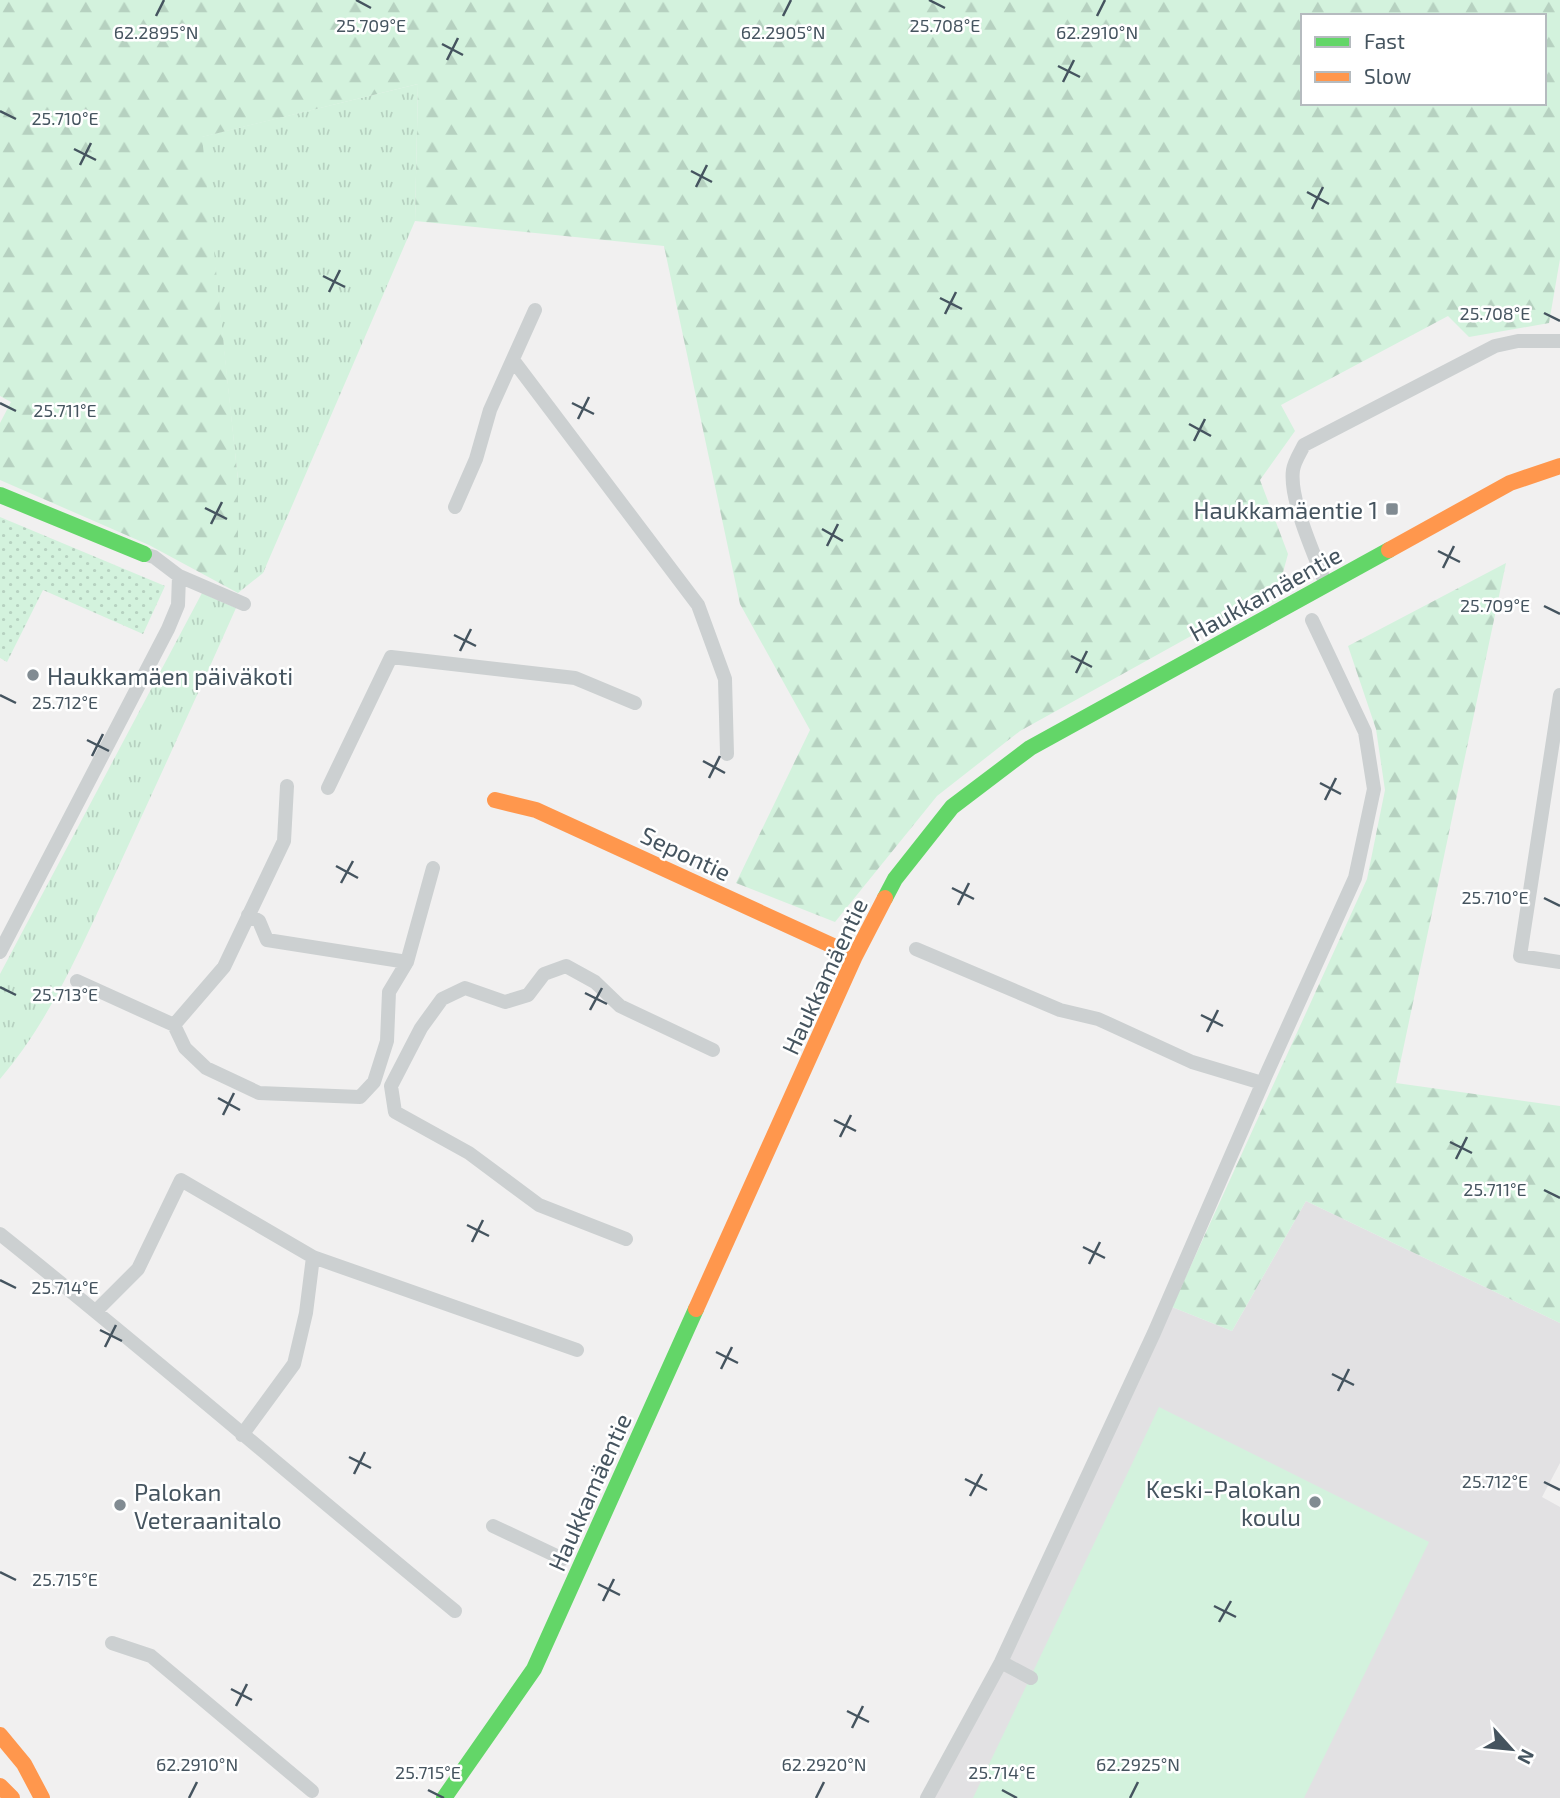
<svg xmlns="http://www.w3.org/2000/svg" width="1560" height="1798" font-family="'Exo 2',sans-serif">
	<style>
		.education { fill: #e2e1e3 }
		.grass { fill: url(#grass-tufts) }
		.forest { fill: url(#forest-firs); fill-rule: evenodd }
		.park { fill: url(#park-dots) }
		.pitch { fill: #d3f2dd }
		.lines { fill: none; stroke-linecap: round; stroke-linejoin: round }
		.lane { stroke: #ccd0d1; stroke-width: 14 }
		.fast { stroke: #63d668; stroke-width: 16 }
		.slow { stroke: #ff974d; stroke-width: 16 }
		.ticks { fill: none; stroke: #45545f; stroke-width: 2.5 }
		.poi-dot { fill: #818b92; stroke: #fff; stroke-width: 2.5 }
		.labels { text-anchor: middle; dominant-baseline: central; stroke-width: 5; stroke-linejoin: round; paint-order: stroke }
		.poi-label { font-size: 24px; fill: #45545f; stroke: #fff; text-anchor: end }
		.street-label { font-size: 24px; fill: #45545f; stroke: #fff }
		.ticks-label { font-size: 18px; text-anchor: middle; fill: #45545f; stroke: #fff; stroke-width: 5; stroke-linejoin: round; paint-order: stroke }
	</style>
	<defs>
		<pattern id="grass-tufts" width="24" height="20" patternUnits="userSpaceOnUse" patternTransform="scale(1.75)"><rect width="24" height="20" fill="#d3f2dd"/><path d="M3 7l-1-3M5 7V3M7 7l1-3M15 17l-1-3M17 17v-4M19 17l1-3" fill="none" stroke="#b6d1c0"/></pattern>
		<pattern id="forest-firs" width="22" height="20" patternUnits="userSpaceOnUse" patternTransform="scale(1.75)"><rect width="22" height="20" fill="#d3f2dd"/><path d="M5 1l3.5 6h-7zM16 11l3.5 6h-7z" fill="#b6d1c0"/></pattern>
		<pattern id="park-dots" width="8" height="8" patternUnits="userSpaceOnUse" patternTransform="scale(1.75)"><rect width="8" height="8" fill="#d3f2dd"/><path d="M2 2h.1M6 6h.1" fill="none" stroke="#b6d1c0" stroke-width="1.8" stroke-linecap="round"/></pattern>
	</defs>
	<rect width="100%" height="100%" fill="#f1f0f0"/>
	<!-- education -->
	<path class="education" d="M 1306,1201 L 1560,1323 L 1560,1463 L 1542,1497 L 1560,1507 L 1560,1798 L 922,1798 L 1001,1662 L 1172,1307 L 1232,1331 Z"/>
	<!-- grass -->
	<path class="grass" d="M 418,84 L 415,221 L 263,573 L 238,593 L 238,480 L 201,137 Z
		M 202,593 L 236,608 C 197,696 157,783 117,870 C 83,943 52,1018 0,1079 L 0,974 Z"/>
	<!-- forest -->
	<path class="forest" d="M 0,0 L 1560,0 L 1560,259 L 1549,323 L 1469,337 L 1448,316 L 1281,405 L 1295,431 L 1260,480 L 1288,554 L 1279,587 L 1020,731 L 937,796 L 835,922 L 736,883 L 810,730 L 740,604 L 664,246 L 415,221 L 418,84 L 202,137 L 238,480 L 238,593 L 149,545 L 0,480 L 0,423 L 11,402 L 0,396 ZM 1303,16 L 1544,16 L 1544,103 L 1303,103 Z
		M 1506,563 L 1396,1083 L 1560,1106 L 1560,1323 L 1306,1201 L 1232,1331 L 1172,1307 L 1367,879 L 1385,790 L 1376,729 L 1348,646 Z"/>
	<!-- park -->
	<path class="park" d="M 0,517 L 165,586 L 143,634 L 43,590 L 7,662 L 0,658 Z"/>
	<!-- pitch -->
	<path class="pitch" d="M 1159,1407 L 1429,1542 L 1304,1798 L 973,1798 Z"/>
	<g class="lines">
		<!-- lane -->
		<path class="lane" d="M 513,360 L 698,605 L 725,679 L 727,754
			M 455,507 L 476,459 L 490,410 L 535,310
			M 179,576 L 244,604
			M 1325,582 C 1314,554 1289,499 1293,470 C 1294,462 1300,453 1304,445 L 1495,346 L 1518,341 L 1560,341
			M 1560,695 L 1520,956 L 1560,962
			M 328,788 L 391,657 L 575,678 L 635,703
			M 248,915 L 259,921 L 267,940 L 407,962
			M 916,949 L 1060,1010 L 1098,1019 L 1192,1062 L 1262,1083
			M 0,952 L 168,629 L 178,605 L 179,576 L 154,557 L 144,554
			M 77,981 L 174,1025 L 224,967 L 284,841 L 287,786
			M 174,1025 L 185,1048 L 206,1068 L 259,1093 L 360,1097 L 374,1082 L 387,1041 L 389,992 L 407,962 L 433,868
			M 0,1234 C 154,1357 303,1486 455,1611
			M 626,1239 L 539,1205 L 469,1153 L 395,1112 L 391,1086 L 421,1028 L 442,999 L 465,988 L 505,1002 L 528,995 L 544,974 L 566,966 L 595,982 L 620,1006 L 713,1050
			M 96,1311 L 138,1269 L 181,1180 L 313,1257 L 577,1350
			M 242,1435 L 294,1364 L 306,1313 L 313,1257
			M 493,1526 L 563,1559
			M 112,1643 L 151,1656 L 312,1791
			M 1001,1662 L 1031,1678
			M 927,1798 L 1001,1662 L 1154,1333 L 1266,1075 L 1355,878 L 1374,789 L 1365,732 L 1312,620"/>
		<!-- fast -->
		<path class="fast" d="M 0,495 L 144,554
			M 885,898 L 895,879 L 952,807 L 1030,748 L 1389,550
			M 444,1798 L 534,1669 L 696,1309"/>
		<!-- slow -->
		<path class="slow" d="M 1389,550 L 1510,483 L 1560,466
			M 495,800 L 536,810 L 855,956
			M 696,1309 L 855,956 L 885,898
			M 0,1735 L 24,1764 L 42,1798
			M 0,1786 L 12,1798"/>
	</g>
	<!-- ticks -->
	<path class="ticks" d="M 356,0 L 371,8M 929,0 L 945,8M 156,16 L 164,0M 783,16 L 791,0M 1097,16 L 1105,0M 442,44 L 463,55M 447,60 L 458,38M 1058,66 L 1080,77M 1063,82 L 1074,60M 0,111 L 16,119M 74,149 L 96,160M 80,165 L 91,143M 691,171 L 712,182M 696,187 L 707,165M 1307,192 L 1329,204M 1312,209 L 1323,187M 323,276 L 345,287M 329,292 L 340,270M 940,298 L 962,309M 1544,313 L 1560,321M 945,314 L 956,292M 0,403 L 16,411M 572,403 L 594,414M 578,419 L 589,397M 1189,424 L 1211,436M 1194,441 L 1205,419M 205,508 L 227,519M 211,524 L 222,502M 822,529 L 843,541M 827,546 L 838,524M 1438,551 L 1460,562M 1443,568 L 1454,546M 1544,606 L 1560,614M 454,635 L 476,646M 460,651 L 471,629M 1071,656 L 1092,667M 1076,673 L 1087,651M 0,695 L 16,703M 87,740 L 109,751M 92,756 L 103,734M 703,761 L 725,773M 709,778 L 720,756M 1320,783 L 1341,794M 1325,800 L 1336,778M 336,866 L 358,878M 341,883 L 353,861M 952,888 L 974,899M 1544,898 L 1560,906M 958,905 L 969,883M 0,987 L 16,995M 585,993 L 607,1004M 590,1010 L 602,988M 1201,1015 L 1223,1026M 1207,1032 L 1218,1010M 218,1098 L 240,1110M 223,1115 L 234,1093M 834,1120 L 856,1131M 840,1137 L 851,1115M 1450,1142 L 1472,1153M 1456,1159 L 1467,1137M 1544,1190 L 1560,1198M 467,1225 L 489,1236M 472,1242 L 483,1220M 1083,1247 L 1105,1258M 1089,1264 L 1100,1242M 0,1280 L 16,1288M 100,1330 L 122,1341M 105,1347 L 116,1325M 716,1352 L 738,1363M 721,1369 L 732,1347M 1332,1374 L 1354,1385M 1338,1391 L 1349,1369M 349,1457 L 371,1468M 354,1474 L 365,1452M 965,1479 L 987,1490M 1544,1482 L 1560,1490M 970,1496 L 982,1474M 0,1572 L 16,1580M 598,1584 L 620,1595M 603,1601 L 614,1579M 1214,1606 L 1236,1617M 1219,1622 L 1231,1601M 231,1689 L 252,1700M 236,1706 L 247,1684M 847,1711 L 869,1722M 852,1728 L 863,1706M 428,1790 L 444,1798M 1002,1790 L 1017,1798M 189,1798 L 197,1782M 816,1798 L 824,1782M 1130,1798 L 1138,1782"/>
	<!-- markers -->
	<g class="poi-dot">
		<rect x="1385" y="502" width="14" height="14" rx="3.5"/>
		<circle cx="33" cy="675" r="7"/>
		<circle cx="1315" cy="1502" r="7"/>
		<circle cx="120" cy="1505" r="7"/>
	</g>
	<g class="labels">
		<!-- poi labels -->
		<g class="poi-label">
			<text x="1378" y="509">Haukkamäentie 1</text>
			<text x="47" y="675" text-anchor="start">Haukkamäen päiväkoti</text>
			<text x="1301" y="1488">Keski-Palokan<tspan x="1301" dy="28">koulu</tspan></text>
			<text x="134" y="1491" text-anchor="start">Palokan<tspan x="134" dy="28">Veteraanitalo</tspan></text>
		</g>
		<!-- street labels -->
		<g class="street-label">
			<text transform="translate(1265 593) rotate(-29)">Haukkamäentie</text>
			<text transform="translate(686 853) rotate(25)">Sepontie</text>
			<text transform="translate(824 976) rotate(-65)">Haukkamäentie</text>
			<text transform="translate(589 1492) rotate(-66)">Haukkamäentie</text>
		</g>
	</g>
	<g class="ticks-label">
		<text x="371" y="32">25.709°E</text>
		<text x="945" y="32">25.708°E</text>
		<text x="156" y="39">62.2895°N</text>
		<text x="783" y="39">62.2905°N</text>
		<text x="1097" y="39">62.2910°N</text>
		<text x="65" y="125">25.710°E</text>
		<text x="1495" y="320">25.708°E</text>
		<text x="65" y="417">25.711°E</text>
		<text x="1495" y="612">25.709°E</text>
		<text x="65" y="709">25.712°E</text>
		<text x="1495" y="904">25.710°E</text>
		<text x="65" y="1001">25.713°E</text>
		<text x="1495" y="1196">25.711°E</text>
		<text x="65" y="1294">25.714°E</text>
		<text x="1495" y="1488">25.712°E</text>
		<text x="65" y="1586">25.715°E</text>
		<text x="197" y="1771">62.2910°N</text>
		<text x="824" y="1771">62.2920°N</text>
		<text x="1138" y="1771">62.2925°N</text>
		<text x="428" y="1779">25.715°E</text>
		<text x="1002" y="1779">25.714°E</text>
	</g>
	<!-- legend -->
	<rect x="1301" y="14" width="245" height="91" fill="#ffffff" stroke="#b5bbbf" stroke-width="2"/>
	<rect x="1315" y="37" width="35" height="10" fill="#63d668" stroke="#b5bbbf" stroke-width="2"/>
	<text x="1364" y="49" font-size="21" fill="#45545f">Fast</text>
	<rect x="1315" y="72" width="35" height="10" fill="#ff974d" stroke="#b5bbbf" stroke-width="2"/>
	<text x="1364" y="84" font-size="21" fill="#45545f">Slow</text>
	<!-- north arrow -->
	<g transform="translate(1511 1749) rotate(117)" stroke="#ffffff" stroke-width="5" paint-order="stroke">
	<path d="M0-5L12 26L0 18L-12 26Z" fill="#45545f"/>
	<text y="-10" font-size="19" font-weight="bold" text-anchor="middle" fill="#45545f">N</text>
	</g>
</svg>
